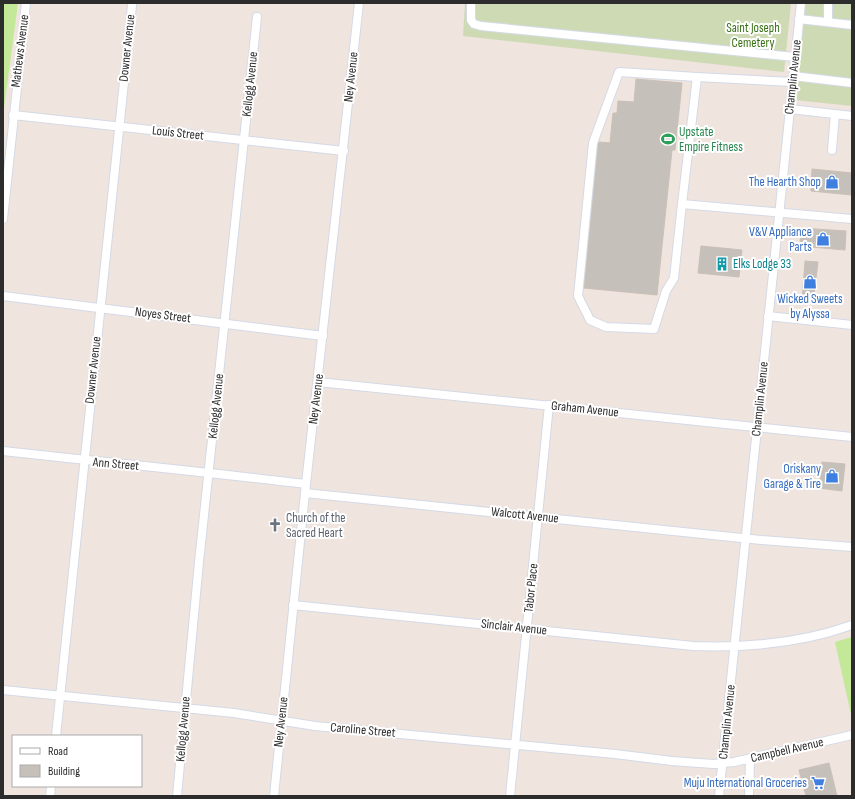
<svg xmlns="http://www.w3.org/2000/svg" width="855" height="799" font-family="'Sofia Sans Condensed',sans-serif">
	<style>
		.green { fill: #c3e898 }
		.cemetery { fill: #cedab4 }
		.building { fill: #c6c0ba; stroke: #cbc0b7 }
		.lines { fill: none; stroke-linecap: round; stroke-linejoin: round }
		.minor-casing { stroke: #d3dae6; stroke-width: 10 }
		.minor { stroke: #fff; stroke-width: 8 }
		.labels { text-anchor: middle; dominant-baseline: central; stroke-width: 4; stroke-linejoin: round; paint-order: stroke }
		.park-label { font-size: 13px; fill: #3a7016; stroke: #fff }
		.street-label { font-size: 13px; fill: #2c2c2c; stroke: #fff }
		.leisure-label { font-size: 13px; fill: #27864d; stroke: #fff; text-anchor: start }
		.shop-label { font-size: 13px; fill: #366cbe; stroke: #fff; text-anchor: end }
		.culture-label { font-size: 13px; fill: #0d838f; stroke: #fff; text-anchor: start }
		.worship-label { font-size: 13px; fill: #5b616d; stroke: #fff; text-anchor: start }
	</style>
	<rect width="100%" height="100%" fill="#efe4de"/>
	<!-- green -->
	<path class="green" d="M 3,3 L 18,3 L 3,116 Z
		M 852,637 L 852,719 L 835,642 Z"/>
	<!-- cemetery -->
	<path class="cemetery" d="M 465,3 L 791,3 L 784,72 L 463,36 Z
		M 805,3 L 852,3 L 852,106 L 795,100 Z"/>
	<!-- building -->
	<path class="building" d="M 636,79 L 682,83 L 675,150 L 672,150 L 657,295 L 584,288 L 598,144 L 599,142 L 610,143 L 613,113 L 617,113 L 618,101 L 634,102 Z
		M 812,169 L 852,173 L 852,195 L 811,191 Z
		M 801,228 L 846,231 L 845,250 L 800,246 Z
		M 701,246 L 742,250 L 741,260 L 745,260 L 744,269 L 740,268 L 739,277 L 698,273 Z
		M 805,261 L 818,262 L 813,302 L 802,301 Z
		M 822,462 L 845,464 L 842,491 L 819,488 Z
		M 829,763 L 837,796 L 806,796 L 799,770 Z"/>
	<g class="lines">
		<!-- minor casing -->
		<g class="minor-casing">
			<path id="minor" d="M 471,3 L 471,20 L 474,24 L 481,26 L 795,57
				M 799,19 L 852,25
				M 828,22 L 828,3
				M 793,76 L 852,83
				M 793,82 L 697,77 L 682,204 L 852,219
				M 790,109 L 852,116
				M 13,115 L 344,151
				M 832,150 L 835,114
				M 682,204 L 674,278 L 666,291 L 654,329 L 606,327 L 590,320 L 578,296 L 593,143 L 619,72 L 697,77
				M 3,219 L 26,3
				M 3,296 L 323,336
				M 768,316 L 852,325
				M 318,382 L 852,437
				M 3,451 C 104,462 205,472 306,484
				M 305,493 L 761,540 L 852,547
				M 293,605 L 693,646 C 746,648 802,643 852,625
				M 3,690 L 234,713 L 315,726 L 615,754 L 672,761 L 713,764 L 734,762 L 852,735
				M 56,736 L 132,5
				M 50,796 L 51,786
				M 177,796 L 199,562 L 257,17
				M 274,796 L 305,493 L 359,3
				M 510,796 L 549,405
				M 719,796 L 801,3
				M 749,796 L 750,758"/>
		</g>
		<!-- minor -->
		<use href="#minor" class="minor"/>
	</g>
	<!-- icons -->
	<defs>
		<g id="stadium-bare" transform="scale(1.08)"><path d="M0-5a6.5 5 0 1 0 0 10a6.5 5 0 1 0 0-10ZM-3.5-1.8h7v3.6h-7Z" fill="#2e9e5b" stroke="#fff" stroke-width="2.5" paint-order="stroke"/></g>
		<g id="shop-bare" transform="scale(1.08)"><path d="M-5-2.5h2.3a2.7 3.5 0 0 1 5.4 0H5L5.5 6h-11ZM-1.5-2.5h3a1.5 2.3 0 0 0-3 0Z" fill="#3f7fe0" stroke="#fff" stroke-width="2.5" paint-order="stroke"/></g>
		<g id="building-bare" transform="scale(1.08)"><path d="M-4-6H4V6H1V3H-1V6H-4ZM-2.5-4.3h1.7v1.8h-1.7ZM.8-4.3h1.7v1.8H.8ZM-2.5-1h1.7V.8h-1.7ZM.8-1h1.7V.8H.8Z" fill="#0f9aa8" stroke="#fff" stroke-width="2.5" paint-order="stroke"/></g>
		<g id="church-bare" transform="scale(1.08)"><path d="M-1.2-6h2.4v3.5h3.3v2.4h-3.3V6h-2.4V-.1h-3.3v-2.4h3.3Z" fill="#6b7280" stroke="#fff" stroke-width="2.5" paint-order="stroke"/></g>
		<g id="supermarket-bare" transform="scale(1.08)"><path d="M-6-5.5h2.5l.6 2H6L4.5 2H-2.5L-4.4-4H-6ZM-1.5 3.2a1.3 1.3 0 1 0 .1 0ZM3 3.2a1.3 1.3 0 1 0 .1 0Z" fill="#3f7fe0" stroke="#fff" stroke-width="2.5" paint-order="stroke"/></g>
	</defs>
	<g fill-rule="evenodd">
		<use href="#stadium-bare" x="668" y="139"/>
		<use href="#shop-bare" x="832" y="182"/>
		<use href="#shop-bare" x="823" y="239"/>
		<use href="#building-bare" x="722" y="264"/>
		<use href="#shop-bare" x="810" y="282"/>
		<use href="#shop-bare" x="832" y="476"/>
		<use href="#church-bare" x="275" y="525"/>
		<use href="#supermarket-bare" x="818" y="783"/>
	</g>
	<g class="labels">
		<!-- park labels -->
		<g class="park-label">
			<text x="753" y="28">Saint Joseph<tspan x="753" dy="15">Cemetery</tspan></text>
		</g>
		<!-- street labels -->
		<g class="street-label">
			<text transform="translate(127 48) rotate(-84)">Downer Avenue</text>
			<text transform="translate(20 51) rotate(-83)">Mathews Avenue</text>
			<text transform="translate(351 77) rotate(-84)">Ney Avenue</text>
			<text transform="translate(793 77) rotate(-84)">Champlin Avenue</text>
			<text transform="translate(250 84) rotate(-84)">Kellogg Avenue</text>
			<text transform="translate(178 133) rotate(6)">Louis Street</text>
			<text transform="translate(163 315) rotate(7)">Noyes Street</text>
			<text transform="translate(93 370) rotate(-84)">Downer Avenue</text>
			<text transform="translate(316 399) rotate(-83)">Ney Avenue</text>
			<text transform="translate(760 399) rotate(-84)">Champlin Avenue</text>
			<text transform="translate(216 406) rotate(-84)">Kellogg Avenue</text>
			<text transform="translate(585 409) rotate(6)">Graham Avenue</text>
			<text transform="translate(116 464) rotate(5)">Ann Street</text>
			<text transform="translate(525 515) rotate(6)">Walcott Avenue</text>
			<text transform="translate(531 588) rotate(-84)">Tabor Place</text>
			<text transform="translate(514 627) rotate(6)">Sinclair Avenue</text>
			<text transform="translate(281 722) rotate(-84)">Ney Avenue</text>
			<text transform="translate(727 722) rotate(-84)">Champlin Avenue</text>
			<text transform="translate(183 729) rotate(-85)">Kellogg Avenue</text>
			<text transform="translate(363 730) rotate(5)">Caroline Street</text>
			<text transform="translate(787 750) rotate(-13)">Campbell Avenue</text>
		</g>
		<!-- leisure labels -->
		<g class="leisure-label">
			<text x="679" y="132">Upstate<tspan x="679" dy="15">Empire Fitness</tspan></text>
		</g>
		<!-- shop labels -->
		<g class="shop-label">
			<text x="821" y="182">The Hearth Shop</text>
			<text x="812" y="232">V&amp;V Appliance<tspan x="812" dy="15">Parts</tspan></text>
			<text x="810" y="299" text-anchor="middle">Wicked Sweets<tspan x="810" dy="15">by Alyssa</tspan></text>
			<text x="821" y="469">Oriskany<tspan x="821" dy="15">Garage &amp; Tire</tspan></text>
			<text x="807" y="783">Muju International Groceries</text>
		</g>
		<!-- culture labels -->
		<g class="culture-label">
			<text x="733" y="264">Elks Lodge 33</text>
		</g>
		<!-- worship labels -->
		<g class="worship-label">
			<text x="286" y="518">Church of the<tspan x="286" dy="15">Sacred Heart</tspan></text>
		</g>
	</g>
	<!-- border -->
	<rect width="855" height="799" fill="none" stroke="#2c2c2c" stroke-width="8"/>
	<!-- legend -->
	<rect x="12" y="735" width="130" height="52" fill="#ffffff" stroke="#ababab"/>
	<rect x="20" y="748" width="20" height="6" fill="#ffffff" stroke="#ababab"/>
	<text x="48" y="755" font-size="12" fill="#2c2c2c">Road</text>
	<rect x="20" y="765" width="20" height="12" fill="#c6c0ba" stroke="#ababab"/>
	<text x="48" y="775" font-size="12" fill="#2c2c2c">Building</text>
</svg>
